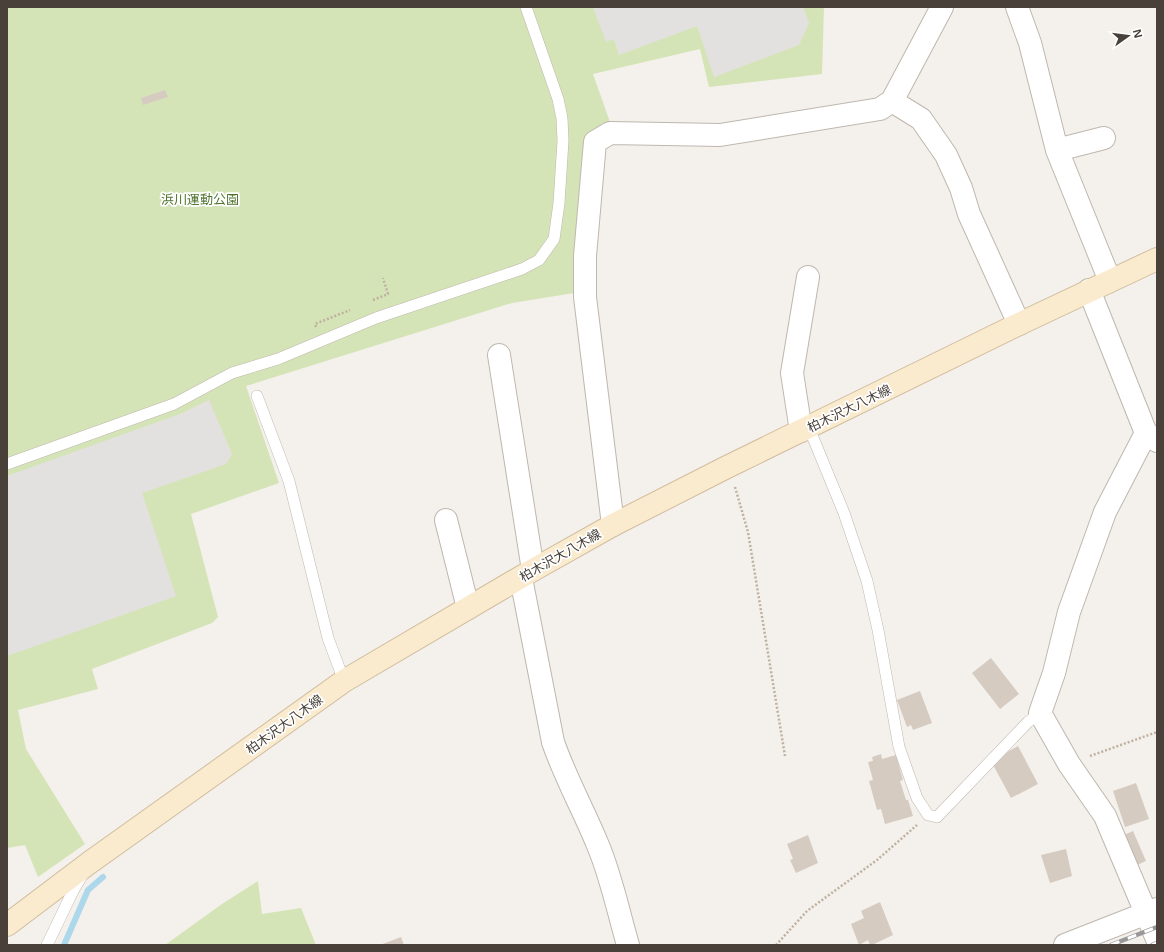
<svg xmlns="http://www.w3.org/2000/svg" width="1164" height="952" font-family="'Noto Sans','Noto Sans JP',sans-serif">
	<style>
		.green { fill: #d5e4b7 }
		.parking { fill: #e3e1df }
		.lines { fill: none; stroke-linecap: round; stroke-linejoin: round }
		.stream { stroke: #add8eb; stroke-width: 6 }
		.building { fill: #d5cbc1 }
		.service-casing { stroke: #bfb7ae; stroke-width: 12 }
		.minor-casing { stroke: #bfb7ae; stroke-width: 24 }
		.secondary-casing { stroke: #d0bd9e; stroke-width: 24 }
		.path { stroke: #bfb1a0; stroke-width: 2.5; stroke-dasharray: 2 2; stroke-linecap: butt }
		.service { stroke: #fff; stroke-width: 11 }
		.minor { stroke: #fff; stroke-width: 22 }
		.secondary { stroke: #faebce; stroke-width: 22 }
		.rail-casing { stroke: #989898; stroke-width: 4.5 }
		.rail { stroke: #fff; stroke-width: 3; stroke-dasharray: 9; stroke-linecap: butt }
		.labels { text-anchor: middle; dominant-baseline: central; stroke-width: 3.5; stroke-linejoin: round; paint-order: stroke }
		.park-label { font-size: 13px; fill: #527531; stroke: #fff }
		.street-label { font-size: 13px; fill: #484039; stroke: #fff }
	</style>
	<rect width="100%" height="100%" fill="#f4f0eb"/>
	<!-- green -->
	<path class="green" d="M 7,7 L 824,7 L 822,74 L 709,87 L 700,49 L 593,74 L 611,125 L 597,128 L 586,140 L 574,293 L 512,303 L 246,386 L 279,483 L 191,514 L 218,617 L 212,623 L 92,669 L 98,689 L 18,710 L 26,749 L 85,844 L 38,877 L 25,845 L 7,848 Z
		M 258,881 L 262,914 L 301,908 L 316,945 L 165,945 L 222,904 Z"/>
	<!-- parking -->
	<path class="parking" d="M 593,7 L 803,7 L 809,23 L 799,45 L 714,77 L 697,26 L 619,55 L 614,39 L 606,42 Z
		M 209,400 L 232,454 L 226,464 L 142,493 L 176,596 L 7,656 L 7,476 L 180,414 Z"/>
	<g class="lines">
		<!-- stream -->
		<path class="stream" d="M 64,945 L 88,890 L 103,877"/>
	</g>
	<!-- building -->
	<path class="building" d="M 165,90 L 168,97 L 143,105 L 141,98 Z
		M 991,658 L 1019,694 L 1000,709 L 972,673 Z
		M 920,691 L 932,723 L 913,730 L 911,725 L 907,727 L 897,700 Z
		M 1018,746 L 1038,784 L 1011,798 L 991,761 Z
		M 881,754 L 882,759 L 896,755 L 903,780 L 900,781 L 906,800 L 908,800 L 913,816 L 885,824 L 881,809 L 877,810 L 869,781 L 873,780 L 868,762 L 873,761 L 872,757 Z
		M 1136,783 L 1149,819 L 1125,827 L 1113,791 Z
		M 1133,831 L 1146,861 L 1137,865 L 1124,835 Z
		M 808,835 L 818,863 L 796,873 L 790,860 L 793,859 L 787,844 Z
		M 1066,849 L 1072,876 L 1050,883 L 1041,855 Z
		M 880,902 L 893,935 L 872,945 L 870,945 L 868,940 L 859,945 L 851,924 L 864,918 L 861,911 Z
		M 401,937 L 404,945 L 380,945 Z"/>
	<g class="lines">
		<!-- service casing -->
		<g class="service-casing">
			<path id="service" d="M 257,396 L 289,481 L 328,638 L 344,681
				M 809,428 L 844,513 L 867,581 L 878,630 L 899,747 L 917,798 L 928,815 L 937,817 L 1028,722 L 1040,713
				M 7,464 L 174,404 L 232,373 L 278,359 L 376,318 L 522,269 L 539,260 L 554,239 L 559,203 L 563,141 L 562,118 L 558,99 L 526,7
				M 47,945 L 73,891 L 83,874"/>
		</g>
		<!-- minor casing -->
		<g class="minor-casing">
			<path id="minor" d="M 1017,7 L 1030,43 L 1057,150 L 1110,281
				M 892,101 L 942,7
				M 1057,150 L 1104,138
				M 1089,290 L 1146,433 L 1157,441
				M 499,355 L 533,570
				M 801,431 L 792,373 L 808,277
				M 1146,433 L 1105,512 L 1069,612 L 1054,673 L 1040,713 L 1069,764 L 1105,816 L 1157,939
				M 446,520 L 468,608
				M 613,525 L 585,297 L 585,256 L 595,142 L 610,133 L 720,135 L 880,109 L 892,101 L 921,119 L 946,155 L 961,188 L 969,214 L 1019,324
				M 521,578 L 553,742 C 565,777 583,809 597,843 C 611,875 618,911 628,945
				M 1065,945 L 1157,909"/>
		</g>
		<!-- secondary casing -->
		<g class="secondary-casing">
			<path id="secondary" d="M 7,925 L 89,863 L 344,681 L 533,570 L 613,525 L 727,467 L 1019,324 L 1157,259"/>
		</g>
		<!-- path -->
		<path class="path" d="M 373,300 L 388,294 L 383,278
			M 316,327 L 315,324 L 350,310
			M 735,487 L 748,532 L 785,756
			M 1090,756 L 1157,732
			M 776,945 L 807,911 L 877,860 L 917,825"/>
		<!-- service -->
		<use href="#service" class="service"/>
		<!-- minor -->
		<use href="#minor" class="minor"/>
		<!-- secondary -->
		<use href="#secondary" class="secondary"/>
		<!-- rail casing -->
		<g class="rail-casing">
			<path id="rail" d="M 1111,945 L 1157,927
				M 1152,945 L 1157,943"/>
		</g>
		<!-- rail -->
		<use href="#rail" class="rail"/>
	</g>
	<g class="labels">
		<!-- park labels -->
		<g class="park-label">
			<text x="200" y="199">浜川運動公園</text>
		</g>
		<!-- street labels -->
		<g class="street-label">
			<text transform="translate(849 408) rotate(-26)">柏木沢大八木線</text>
			<text transform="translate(560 555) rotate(-30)">柏木沢大八木線</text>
			<text transform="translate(284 724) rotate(-36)">柏木沢大八木線</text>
		</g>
	</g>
	<!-- border -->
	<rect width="1164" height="952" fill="none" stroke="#484039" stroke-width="16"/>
	<!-- north arrow -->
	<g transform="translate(1128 36) rotate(76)" stroke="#ffffff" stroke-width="3" paint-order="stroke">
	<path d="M0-3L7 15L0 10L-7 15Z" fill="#484039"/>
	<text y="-6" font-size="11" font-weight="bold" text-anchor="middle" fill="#484039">N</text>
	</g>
</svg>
